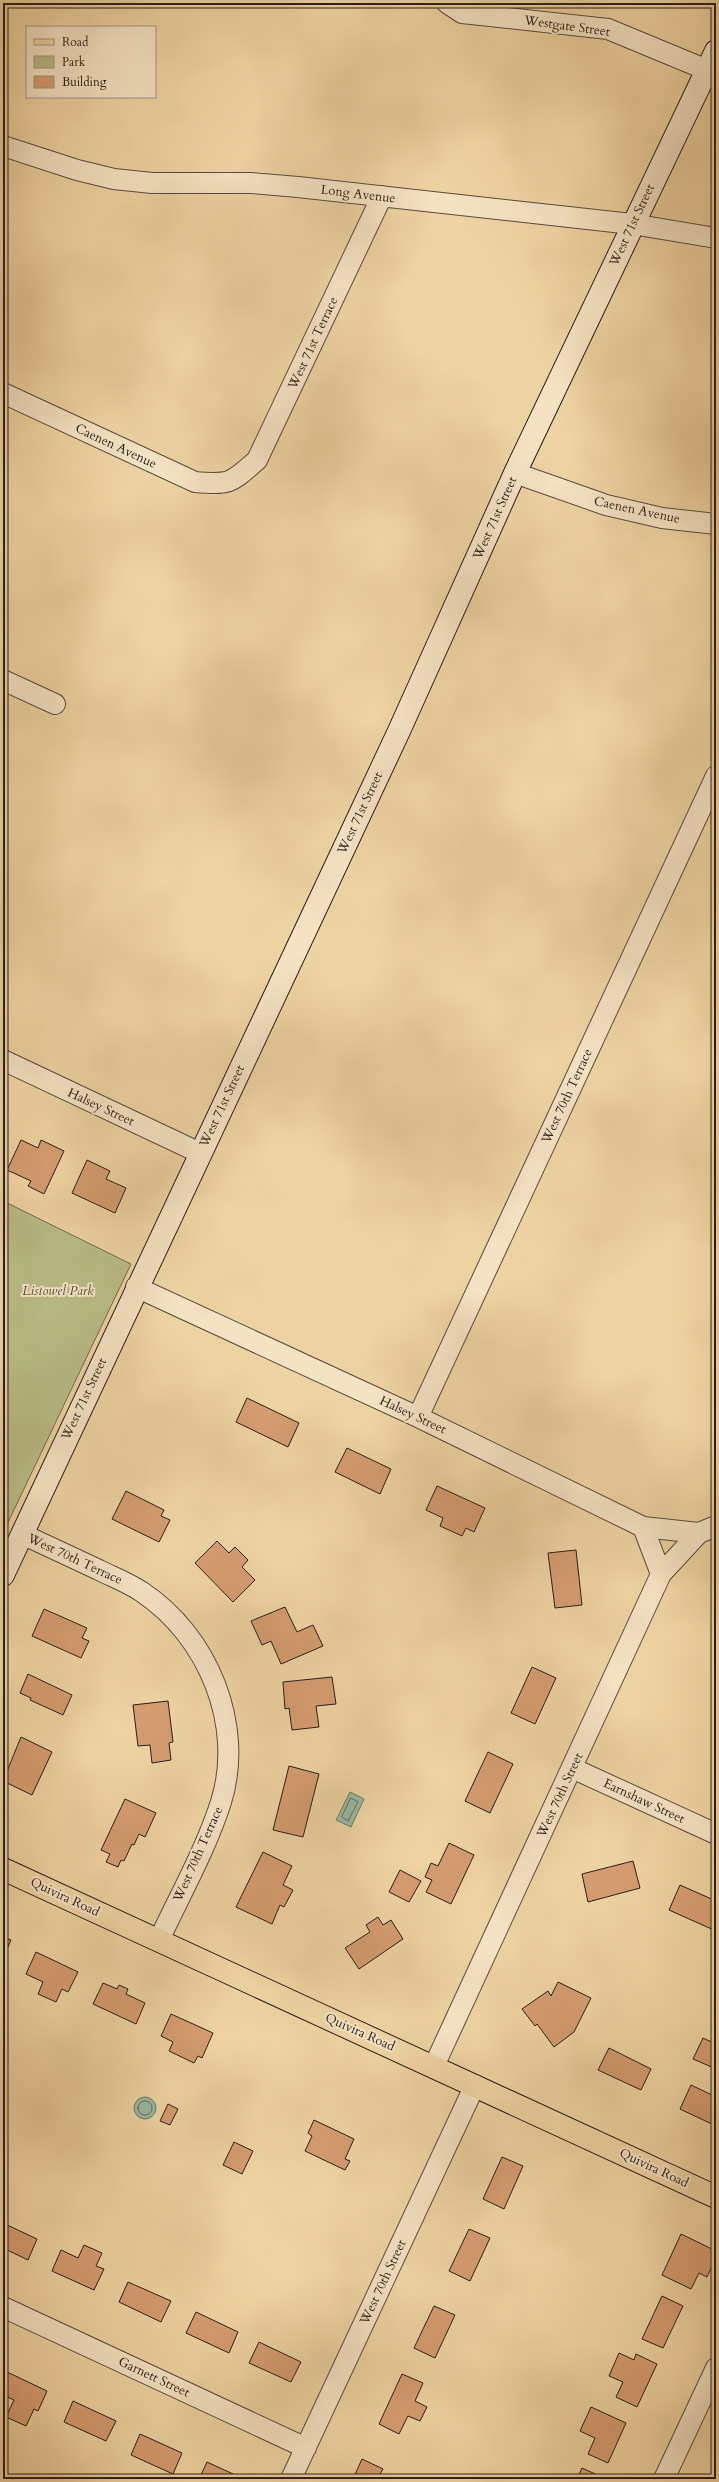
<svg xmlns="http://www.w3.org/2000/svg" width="719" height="2482" font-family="Cardo,serif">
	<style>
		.green { fill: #b8bc85; stroke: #706d4e }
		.water { fill: #9ab8a2; stroke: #6d7a6a }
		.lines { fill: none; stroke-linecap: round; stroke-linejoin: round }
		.shore { stroke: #626b5c; stroke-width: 1 }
		.building { fill: #d59c71; stroke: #291e17 }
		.street-casing { stroke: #5a4b3a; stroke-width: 22 }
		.secondary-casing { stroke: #291e17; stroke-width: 24 }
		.primary-casing { stroke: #291e17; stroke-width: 24 }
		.street { stroke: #f4e2c3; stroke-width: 20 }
		.secondary { stroke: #f4e2c3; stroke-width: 22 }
		.primary { stroke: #eed3a2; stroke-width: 22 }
		.labels { text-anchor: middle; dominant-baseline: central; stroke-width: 4; stroke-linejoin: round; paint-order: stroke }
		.street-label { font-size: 13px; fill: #291e17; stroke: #f4e2c3 }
		.park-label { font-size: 13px; font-style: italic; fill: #544d38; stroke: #f4e2c3 }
	</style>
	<rect width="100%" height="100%" fill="#eed3a2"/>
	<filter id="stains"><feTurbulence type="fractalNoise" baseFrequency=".005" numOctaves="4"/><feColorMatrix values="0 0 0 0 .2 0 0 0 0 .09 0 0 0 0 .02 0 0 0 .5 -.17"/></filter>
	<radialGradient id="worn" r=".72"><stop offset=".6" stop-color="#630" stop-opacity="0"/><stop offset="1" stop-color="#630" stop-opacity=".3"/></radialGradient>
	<!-- green -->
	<path class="green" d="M 3,1201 L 131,1264 L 3,1533 Z"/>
	<!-- water -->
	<path class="water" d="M 350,1792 L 364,1799 L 351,1827 L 336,1820 Z
		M134 2108a11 11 0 1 1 22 0a11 11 0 1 1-22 0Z"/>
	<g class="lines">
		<!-- shore -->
		<path class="shore" d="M 351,1798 L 358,1802 L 348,1821 L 342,1817 Z
			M138 2108a7 7 0 1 1 14 0a7 7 0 1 1-14 0Z"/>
	</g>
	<!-- building -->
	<path class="building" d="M 21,1140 L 38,1148 L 41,1140 L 64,1151 L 44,1194 L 28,1186 L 31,1181 L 7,1170 Z
		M 87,1160 L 110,1171 L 106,1179 L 126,1188 L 115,1213 L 72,1193 Z
		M 247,1398 L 299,1423 L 288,1447 L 236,1422 Z
		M 347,1448 L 391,1469 L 380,1494 L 335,1472 Z
		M 437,1486 L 485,1508 L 474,1532 L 466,1528 L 462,1536 L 440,1526 L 443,1518 L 426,1510 Z
		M 126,1491 L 164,1510 L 161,1516 L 170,1520 L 159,1542 L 112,1519 Z
		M 217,1541 L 229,1553 L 235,1547 L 248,1560 L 242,1567 L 255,1580 L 233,1602 L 195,1563 Z
		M 576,1550 L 582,1605 L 555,1608 L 548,1553 Z
		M 285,1607 L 297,1632 L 313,1625 L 323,1646 L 281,1664 L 271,1641 L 262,1645 L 251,1621 Z
		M 44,1609 L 87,1628 L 82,1638 L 89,1641 L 81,1658 L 32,1636 Z
		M 532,1667 L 556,1678 L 535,1724 L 511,1713 Z
		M 28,1674 L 72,1695 L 63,1715 L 30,1700 L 31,1698 L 20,1693 Z
		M 332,1677 L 336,1704 L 316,1706 L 319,1727 L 292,1730 L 289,1708 L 285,1709 L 283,1682 Z
		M 168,1701 L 173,1742 L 169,1743 L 171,1760 L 152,1763 L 150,1745 L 138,1746 L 133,1705 Z
		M 21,1737 L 52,1752 L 32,1795 L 3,1781 Z
		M 488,1752 L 513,1764 L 490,1813 L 465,1801 Z
		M 289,1766 L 319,1774 L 303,1837 L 273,1830 Z
		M 125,1799 L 156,1813 L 145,1837 L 139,1834 L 134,1845 L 132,1844 L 124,1861 L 121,1860 L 118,1867 L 106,1862 L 110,1854 L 101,1850 Z
		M 449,1843 L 474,1855 L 451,1904 L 426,1892 L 432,1880 L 425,1877 L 431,1863 L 438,1866 Z
		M 263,1852 L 292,1866 L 283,1885 L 293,1890 L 284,1907 L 280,1905 L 272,1924 L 236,1907 Z
		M 633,1861 L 640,1888 L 588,1902 L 582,1874 Z
		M 400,1870 L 421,1881 L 409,1902 L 389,1892 Z
		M 680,1885 L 716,1901 L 716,1931 L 669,1910 Z
		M 378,1917 L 383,1925 L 391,1920 L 403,1939 L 359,1969 L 345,1948 L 370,1932 L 366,1925 Z
		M 3,1937 L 11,1940 L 3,1959 Z
		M 36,1952 L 78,1972 L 68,1992 L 62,1989 L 56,2002 L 38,1994 L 43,1982 L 26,1974 Z
		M 558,1982 L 591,1998 L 574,2032 L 554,2047 L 537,2024 L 535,2026 L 522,2009 L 548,1991 L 551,1996 Z
		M 103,1983 L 117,1989 L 119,1985 L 128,1989 L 126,1994 L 145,2003 L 136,2024 L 93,2004 Z
		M 171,2014 L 213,2033 L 202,2058 L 198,2056 L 194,2063 L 169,2051 L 173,2042 L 161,2036 Z
		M 703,2038 L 716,2044 L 716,2063 L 714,2068 L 693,2059 Z
		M 609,2048 L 651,2069 L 641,2090 L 598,2070 Z
		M 691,2085 L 716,2097 L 716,2126 L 680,2109 Z
		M 168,2104 L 178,2109 L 170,2125 L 160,2121 Z
		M 314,2120 L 354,2139 L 345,2159 L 350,2161 L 345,2170 L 305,2151 L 312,2136 L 308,2133 Z
		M 234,2142 L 253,2151 L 242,2174 L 223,2165 Z
		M 502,2157 L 523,2166 L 504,2209 L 483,2199 Z
		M 3,2223 L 37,2239 L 28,2260 L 3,2248 Z
		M 469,2229 L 490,2238 L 470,2281 L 449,2271 Z
		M 681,2234 L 716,2251 L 716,2258 L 707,2277 L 699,2273 L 691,2289 L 662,2275 Z
		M 84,2245 L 102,2253 L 96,2266 L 104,2269 L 94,2290 L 52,2271 L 61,2250 L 78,2258 Z
		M 128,2282 L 171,2301 L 161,2322 L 119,2302 Z
		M 662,2296 L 683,2306 L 663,2348 L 642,2339 Z
		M 434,2306 L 455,2315 L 435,2358 L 414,2348 Z
		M 196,2312 L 238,2332 L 229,2353 L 186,2333 Z
		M 259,2342 L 301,2362 L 291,2382 L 249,2363 Z
		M 619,2353 L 634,2360 L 636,2354 L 657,2364 L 637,2407 L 616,2397 L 623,2382 L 609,2376 Z
		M 5,2371 L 47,2391 L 38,2411 L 34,2409 L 26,2426 L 6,2417 L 14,2400 L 3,2395 Z
		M 402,2374 L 423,2383 L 415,2401 L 427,2407 L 420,2421 L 408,2416 L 399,2434 L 379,2424 Z
		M 73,2401 L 116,2421 L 106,2441 L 64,2422 Z
		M 591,2407 L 626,2423 L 608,2463 L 588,2454 L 595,2438 L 580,2431 Z
		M 140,2434 L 182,2453 L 173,2474 L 131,2455 Z
		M 362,2459 L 383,2469 L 379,2476 L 386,2479 L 353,2479 Z
		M 207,2462 L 244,2479 L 199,2479 Z
		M 582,2468 L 602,2477 L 601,2479 L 577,2479 Z"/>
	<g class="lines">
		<!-- street casing -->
		<g class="street-casing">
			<path id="street" d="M 447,3 L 462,13 L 608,29 L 707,70
				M 3,146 L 77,170 L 114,179 L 152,183 L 251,183 L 298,187 L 632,224 L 716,238
				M 3,393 L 195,482 C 231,485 231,483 257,460 L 382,196
				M 515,473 L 606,505 L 662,518 L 716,524
				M 3,680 L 55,704
				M 3,1060 L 200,1153
				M 136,1287 L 418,1417 L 643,1527 L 661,1574
				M 418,1417 L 716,776
				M 643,1527 L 699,1533
				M 22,1534 C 48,1546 73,1558 99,1570 C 113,1577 129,1583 142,1592 C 208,1636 245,1725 221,1802 C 206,1849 180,1895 159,1940
				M 572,1768 L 716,1834
				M 434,2066 L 661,1574 L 699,1533 L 716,1526
				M 3,2307 L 306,2448
				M 291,2479 L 475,2085
				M 664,2479 L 716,2368"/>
		</g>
		<!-- secondary casing -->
		<g class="secondary-casing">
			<path id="secondary" d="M 3,1575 L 399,731 L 515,473 L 716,51"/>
		</g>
		<!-- primary casing -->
		<g class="primary-casing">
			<path id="primary" d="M 3,1869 L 716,2197"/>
		</g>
		<!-- street -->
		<use href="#street" class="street"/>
		<!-- secondary -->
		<use href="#secondary" class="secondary"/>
		<!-- primary -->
		<use href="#primary" class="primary"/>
	</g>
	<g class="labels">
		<!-- street labels -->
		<g class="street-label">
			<text transform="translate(567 26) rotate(8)">Westgate Street</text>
			<text transform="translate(358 194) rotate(7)">Long Avenue</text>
			<text transform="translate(632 225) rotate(-65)">West 71st Street</text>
			<text transform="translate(313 343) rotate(-65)">West 71st Terrace</text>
			<text transform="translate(116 446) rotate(25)">Caenen Avenue</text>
			<text transform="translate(637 510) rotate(12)">Caenen Avenue</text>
			<text transform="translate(495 518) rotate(-66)">West 71st Street</text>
			<text transform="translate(360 813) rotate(-65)">West 71st Street</text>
			<text transform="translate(567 1096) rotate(-65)">West 70th Terrace</text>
			<text transform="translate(222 1106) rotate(-65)">West 71st Street</text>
			<text transform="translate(101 1107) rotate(25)">Halsey Street</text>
			<text transform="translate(84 1399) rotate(-65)">West 71st Street</text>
			<text transform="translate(413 1415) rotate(25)">Halsey Street</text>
			<text transform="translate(75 1559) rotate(25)">West 70th Terrace</text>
			<text transform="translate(560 1795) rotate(-65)">West 70th Street</text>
			<text transform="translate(644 1801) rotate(25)">Earnshaw Street</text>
			<text transform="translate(198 1854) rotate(-66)">West 70th Terrace</text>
			<text transform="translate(65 1897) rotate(25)">Quivira Road</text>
			<text transform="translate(360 2032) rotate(24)">Quivira Road</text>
			<text transform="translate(654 2168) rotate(25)">Quivira Road</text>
			<text transform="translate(383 2282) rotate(-65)">West 70th Street</text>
			<text transform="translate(154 2377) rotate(25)">Garnett Street</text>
		</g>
		<!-- park labels -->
		<g class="park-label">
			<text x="58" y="1291">Listowel Park</text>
		</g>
	</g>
	<!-- margin -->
	<rect width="719" height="2482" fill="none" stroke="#eed3a2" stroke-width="16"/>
	<rect x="4" y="4" width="711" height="2474" fill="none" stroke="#291e17" stroke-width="2"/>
	<rect x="8" y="8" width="703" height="2466" fill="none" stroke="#291e17"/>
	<!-- legend -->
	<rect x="26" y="26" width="130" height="72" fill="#f4e2c3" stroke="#a3947e"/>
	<rect x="34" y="39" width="20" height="6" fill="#eed3a2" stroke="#a3947e"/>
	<text x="62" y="46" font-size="12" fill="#291e17">Road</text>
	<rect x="34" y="56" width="20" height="12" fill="#b8bc85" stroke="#a3947e"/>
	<text x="62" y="66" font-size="12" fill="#291e17">Park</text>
	<rect x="34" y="76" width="20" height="12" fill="#d59c71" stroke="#a3947e"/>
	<text x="62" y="86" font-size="12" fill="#291e17">Building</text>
	<rect width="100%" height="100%" filter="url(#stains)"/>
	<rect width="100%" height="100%" fill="url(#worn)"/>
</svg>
